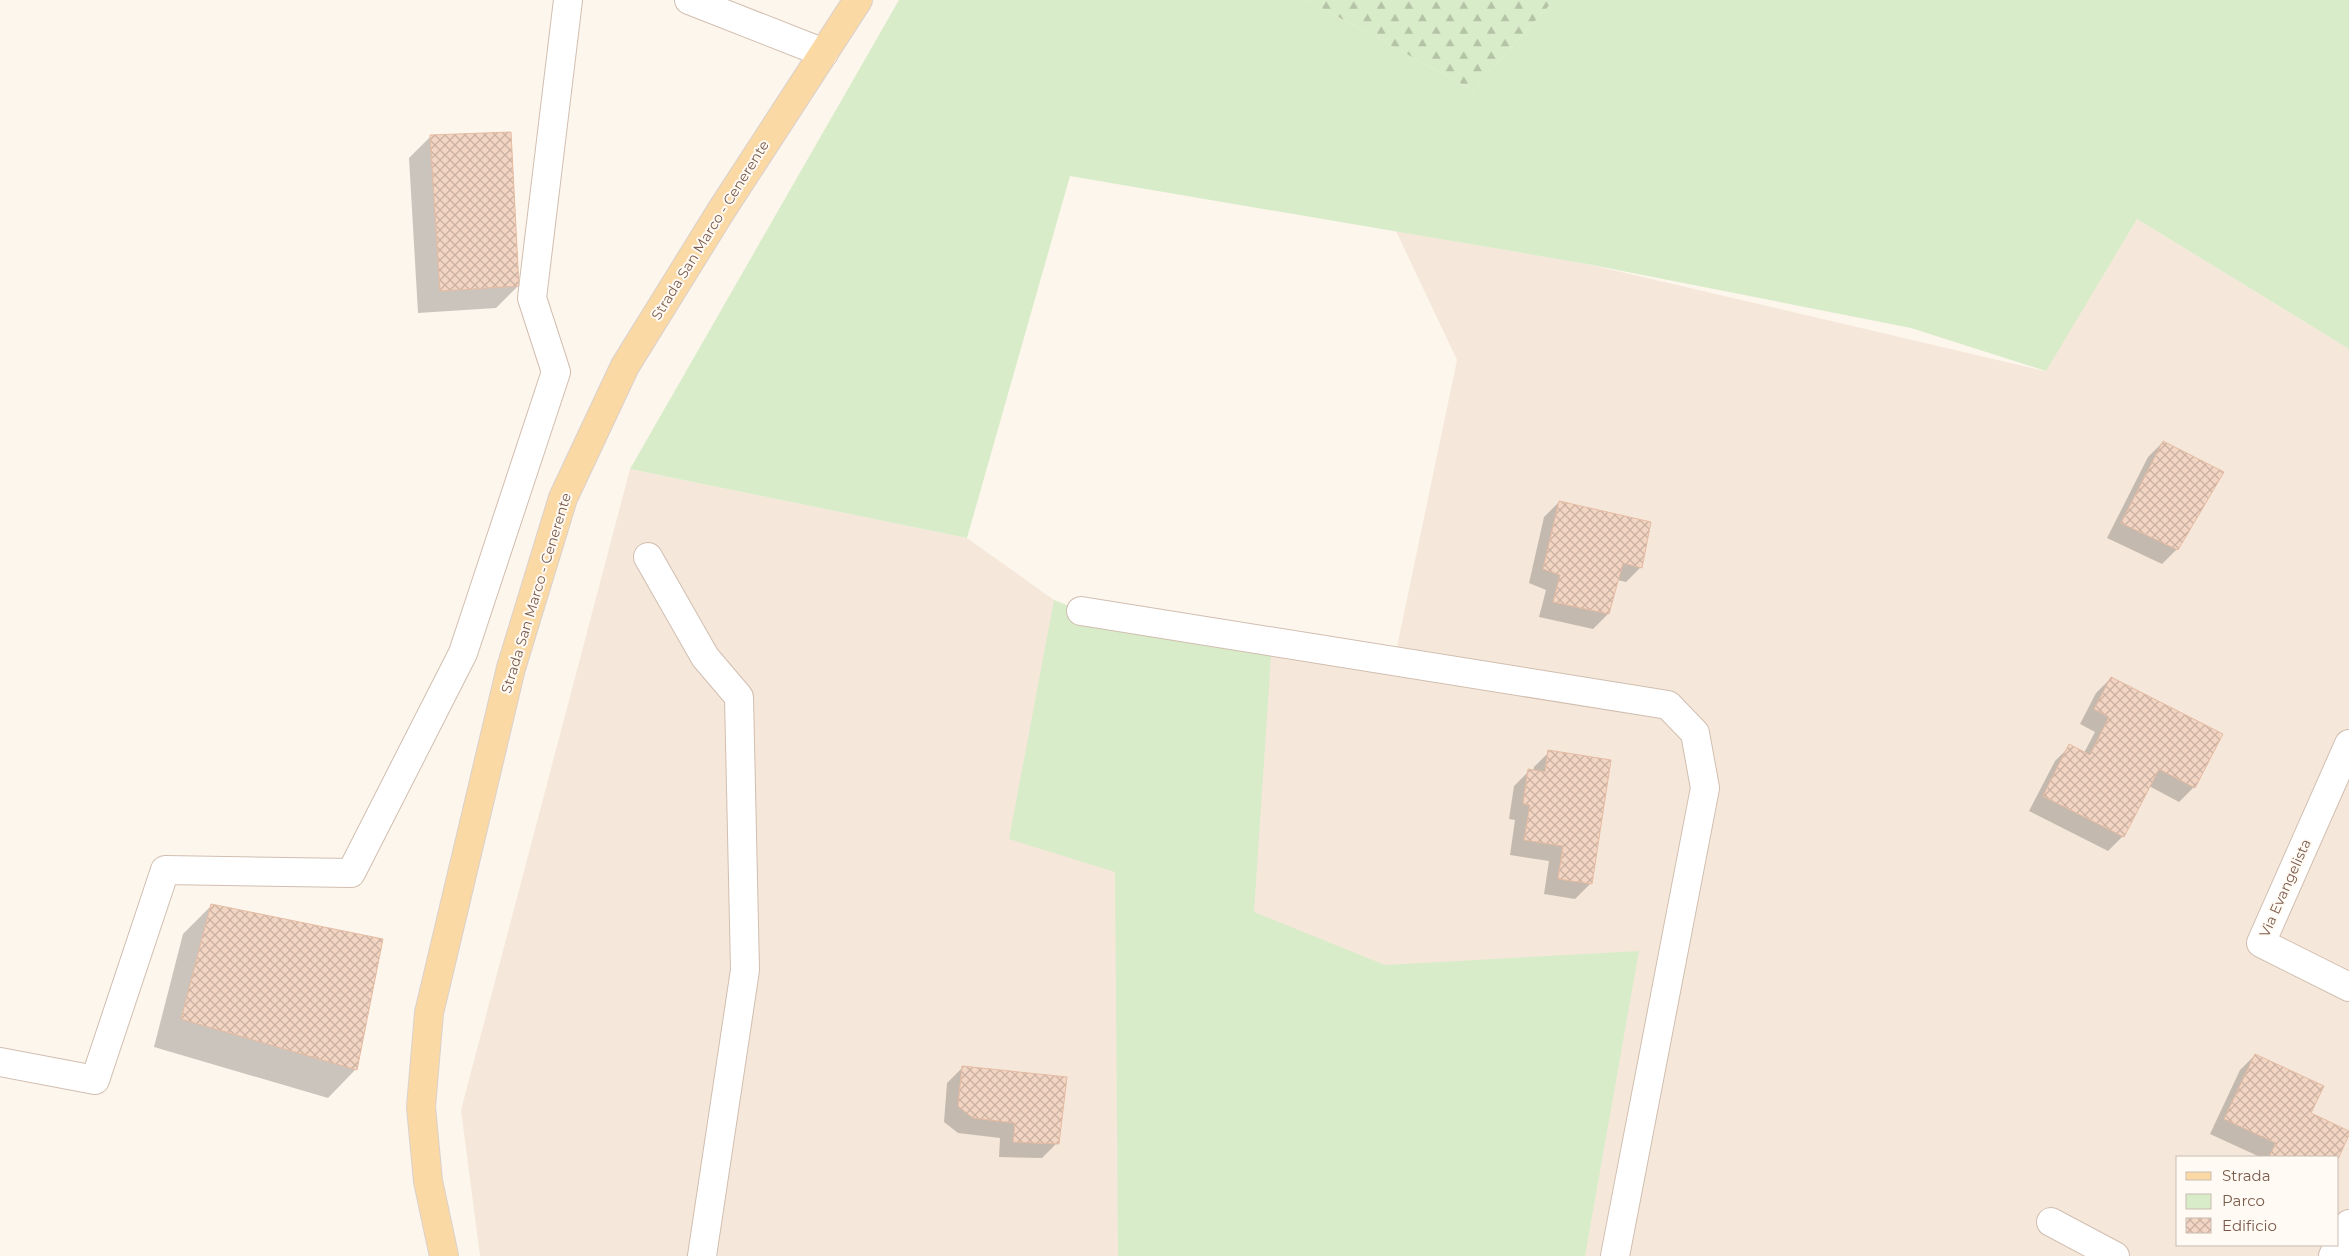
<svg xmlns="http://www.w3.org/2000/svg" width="2349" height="1256" font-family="Montserrat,sans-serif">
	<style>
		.residential { fill: #f5e8da; fill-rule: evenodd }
		.green { fill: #d8ecc9 }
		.forest { fill: url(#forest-firs) }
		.shadow { fill: #0003 }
		.building { fill: url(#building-cross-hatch); stroke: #e6bba3 }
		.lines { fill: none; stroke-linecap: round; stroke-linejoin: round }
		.minor-casing { stroke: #d1beb0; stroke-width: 30 }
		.major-casing { stroke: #dad1cd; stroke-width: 30 }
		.minor { stroke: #fff; stroke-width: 28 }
		.major { stroke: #fbd9a5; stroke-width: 28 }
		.labels { text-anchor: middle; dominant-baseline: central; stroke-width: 4; stroke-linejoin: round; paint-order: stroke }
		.street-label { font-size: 14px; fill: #7a5c4d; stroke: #fffaf3 }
	</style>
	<defs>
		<pattern id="forest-firs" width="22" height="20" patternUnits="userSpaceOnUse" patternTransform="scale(1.25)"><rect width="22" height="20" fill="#d8ecc9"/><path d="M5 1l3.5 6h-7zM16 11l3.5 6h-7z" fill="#b4c2a5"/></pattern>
		<pattern id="building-cross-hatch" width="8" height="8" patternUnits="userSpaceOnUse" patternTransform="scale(1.25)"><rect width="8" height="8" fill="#f3d5c3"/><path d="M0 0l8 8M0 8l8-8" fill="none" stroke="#cab0a1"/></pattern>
	</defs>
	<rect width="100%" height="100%" fill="#fdf6ec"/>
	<!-- residential -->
	<path class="residential" d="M 2137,219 L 2349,349 L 2349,1256 L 480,1256 L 461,1110 L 630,469 L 967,538 L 1054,600 L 1081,611 L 1394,661 L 1457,360 L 1396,231 L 1587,264 L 2045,371 ZM 2178,1157 L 2338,1157 L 2338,1245 L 2178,1245 Z"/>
	<!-- green -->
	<path class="green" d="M 899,0 L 1307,0 L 1473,90 L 1554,0 L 2349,0 L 2349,349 L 2137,219 L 2046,371 L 1911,328 L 1587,264 L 1070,176 L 967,538 L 630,469 Z
		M 1054,600 L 1081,611 L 1272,642 L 1254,912 L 1385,965 L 1639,951 L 1585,1256 L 1118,1256 L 1115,872 L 1009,839 Z"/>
	<!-- forest -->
	<path class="forest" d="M 1307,0 L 1554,0 L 1473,90 Z"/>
	<!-- shadow -->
	<path class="shadow" d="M 431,136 L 518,286 L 496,308 L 418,313 L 409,158 Z
		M 2163,442 L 2177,549 L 2162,564 L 2107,538 L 2148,457 Z
		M 1559,502 L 1641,567 L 1626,582 L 1617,580 L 1608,614 L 1593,629 L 1539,617 L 1546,590 L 1529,583 L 1544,517 Z
		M 2111,678 L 2194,787 L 2179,802 L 2149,786 L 2123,836 L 2108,851 L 2029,811 L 2055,761 L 2070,746 L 2084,753 L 2095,732 L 2080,724 L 2096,693 Z
		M 1549,752 L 1590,884 L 1575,899 L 1544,894 L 1549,861 L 1510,855 L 1515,820 L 1509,819 L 1514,786 L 1529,771 L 1533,771 L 1534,767 Z
		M 212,905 L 356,1069 L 328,1098 L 154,1047 L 183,934 Z
		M 2255,1055 L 2310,1114 L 2349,1132 L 2337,1157 L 2260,1157 L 2210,1134 L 2240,1070 Z
		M 962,1068 L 1057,1143 L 1042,1158 L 999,1157 L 1000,1138 L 958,1133 L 944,1122 L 947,1083 Z"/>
	<!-- building -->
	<path class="building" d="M 511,132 L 519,286 L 440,291 L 430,135 Z
		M 2163,441 L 2224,472 L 2178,550 L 2121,523 Z
		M 1559,501 L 1651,522 L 1642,568 L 1623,563 L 1609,614 L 1553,602 L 1560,575 L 1543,569 Z
		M 2111,677 L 2223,734 L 2195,788 L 2159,769 L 2124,837 L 2043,796 L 2069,744 L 2090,755 L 2109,717 L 2094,709 Z
		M 1548,750 L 1611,760 L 1592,884 L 1558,879 L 1563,846 L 1524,840 L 1530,805 L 1523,804 L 1528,769 L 1545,772 Z
		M 211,904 L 383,939 L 357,1070 L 181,1019 Z
		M 2255,1054 L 2324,1086 L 2311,1113 L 2349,1131 L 2349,1135 L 2338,1159 L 2338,1157 L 2269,1157 L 2276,1143 L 2224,1119 Z
		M 962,1066 L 1067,1077 L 1059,1144 L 1013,1142 L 1015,1123 L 973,1118 L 958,1106 Z"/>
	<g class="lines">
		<!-- minor casing -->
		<g class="minor-casing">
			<path id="minor" d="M 689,0 L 824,53
				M 648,557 L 705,657 L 739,697 L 745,970 L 702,1256
				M 1081,611 L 1668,705 L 1695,733 L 1705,788 L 1615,1256
				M 2349,744 L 2261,943 L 2349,987
				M 0,1062 L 95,1080 L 165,870 L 351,873 L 463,653 L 556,372 L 532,298 L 568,0
				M 2051,1222 L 2115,1256
				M 2333,1256 L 2349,1224"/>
		</g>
		<!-- major casing -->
		<g class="major-casing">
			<path id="major" d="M 444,1256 L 428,1181 L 421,1107 L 429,1013 L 511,668 L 563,498 L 625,366 L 721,211 L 858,0"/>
		</g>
		<!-- minor -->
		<use href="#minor" class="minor"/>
		<!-- major -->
		<use href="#major" class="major"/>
	</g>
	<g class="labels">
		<!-- street labels -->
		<g class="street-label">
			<text transform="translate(710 230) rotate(-58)">Strada San Marco - Cenerente</text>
			<text transform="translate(536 593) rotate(-73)">Strada San Marco - Cenerente</text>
			<text transform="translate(2285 888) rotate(-66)">Via Evangelista</text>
		</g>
	</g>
	<!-- legend -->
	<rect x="2176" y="1156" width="162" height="90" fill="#fffaf3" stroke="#cabbb1"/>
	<rect x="2186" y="1172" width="25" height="8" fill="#fbd9a5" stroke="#cabbb1"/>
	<text x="2222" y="1181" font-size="15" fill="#7a5c4d">Strada</text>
	<rect x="2186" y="1194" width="25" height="15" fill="#d8ecc9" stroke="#cabbb1"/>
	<text x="2222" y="1206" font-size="15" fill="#7a5c4d">Parco</text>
	<rect x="2186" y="1218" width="25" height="15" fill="url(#building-cross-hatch)" stroke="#cabbb1"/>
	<text x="2222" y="1231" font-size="15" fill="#7a5c4d">Edificio</text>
</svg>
